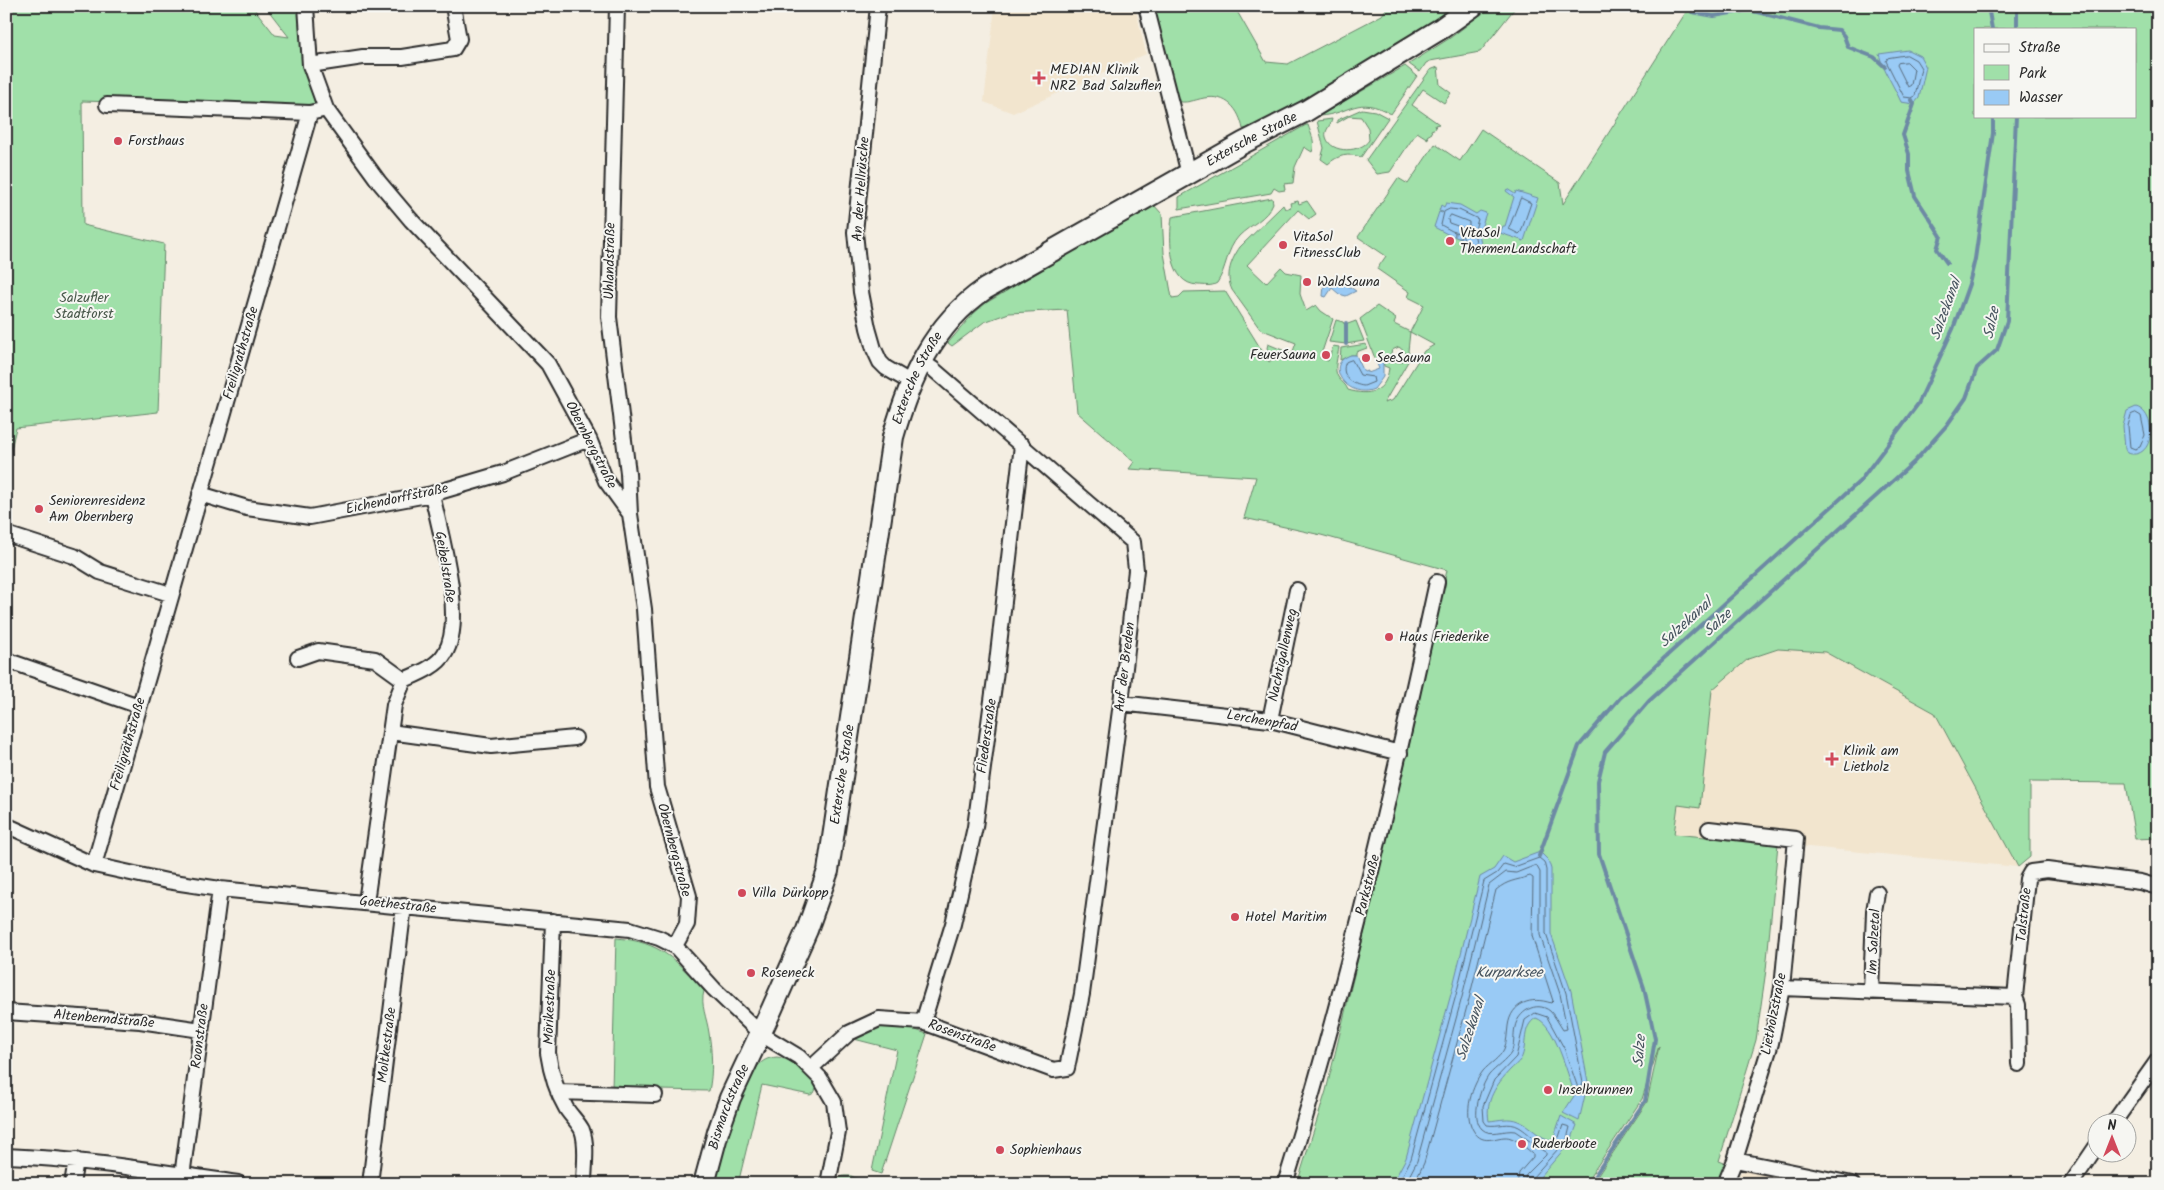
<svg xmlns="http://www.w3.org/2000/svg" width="2164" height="1190" font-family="Kalam,sans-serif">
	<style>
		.built { fill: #f2e5ce }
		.green { fill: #a0e0a9; stroke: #66866a; fill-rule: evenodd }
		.water { fill: #99caf5; stroke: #6d8aa4 }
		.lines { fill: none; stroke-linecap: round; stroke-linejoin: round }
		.shore { stroke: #576b7c; stroke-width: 1 }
		.stream { stroke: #6d8aa4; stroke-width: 4 }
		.street-casing { stroke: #2b2b2b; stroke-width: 18 }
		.secondary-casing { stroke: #2b2b2b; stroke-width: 24 }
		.street { stroke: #f6f6f2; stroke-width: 14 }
		.secondary { stroke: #f6f6f2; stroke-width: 20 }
		.poi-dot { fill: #d1495b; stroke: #f6f6f2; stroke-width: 2 }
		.labels { text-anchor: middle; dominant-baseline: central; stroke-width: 4; stroke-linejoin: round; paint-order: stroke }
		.poi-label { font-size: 14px; fill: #2b2b2b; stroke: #f6f6f2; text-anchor: start }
		.street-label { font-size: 14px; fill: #2b2b2b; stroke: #f6f6f2 }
		.park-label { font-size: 14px; fill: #48584a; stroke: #f6f6f2 }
		.water-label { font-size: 15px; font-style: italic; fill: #46535e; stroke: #f6f6f2 }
	</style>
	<rect width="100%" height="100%" fill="#f4eee2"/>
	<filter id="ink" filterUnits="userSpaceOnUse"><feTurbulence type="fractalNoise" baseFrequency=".02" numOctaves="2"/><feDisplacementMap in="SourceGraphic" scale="10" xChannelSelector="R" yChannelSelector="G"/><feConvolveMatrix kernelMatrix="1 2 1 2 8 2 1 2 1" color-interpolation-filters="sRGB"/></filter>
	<g filter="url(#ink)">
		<!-- built -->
		<path class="built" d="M 995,6 L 1135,6 L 1146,54 L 1013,113 L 984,102 Z
			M 1778,649 L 1825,652 L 1935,713 L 2018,867 L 1674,834 L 1678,805 L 1700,807 L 1712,690 L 1748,659 Z
			M 1749,1170 L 1816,1184 L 1734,1184 L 1741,1172 Z"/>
		<!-- green -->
		<path class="green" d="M 6,6 L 252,6 L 275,35 L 289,37 L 265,6 L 300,6 L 306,68 L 316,108 L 82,101 L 83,225 L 164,244 L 158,412 L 16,428 L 6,470 Z
			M 1153,6 L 1234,6 L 1266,62 L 1288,64 L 1382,15 L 1388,6 L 1458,6 L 1348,79 L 1257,128 L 1243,129 C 1239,109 1227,94 1204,98 C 1194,100 1186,104 1176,101 Z
			M 1492,6 L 1513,6 L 1515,8 L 1480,52 L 1430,61 L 1426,63 L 1420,72 L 1409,64 L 1450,38 Z
			M 1690,6 L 2158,6 L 2158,838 L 2135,839 L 2126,783 L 2030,782 L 2030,857 L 2018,867 L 1935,713 L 1825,652 L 1778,649 L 1748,659 L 1712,690 L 1700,808 L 1678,805 L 1674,834 L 1778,844 L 1766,970 L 1756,1040 L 1719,1161 L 1727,1164 L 1719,1184 L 1592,1184 L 1647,1102 L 1659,1046 L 1642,1099 L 1585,1184 L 1297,1184 L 1326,1091 L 1407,755 L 1447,570 L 1321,535 L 1244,518 L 1256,477 L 1129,469 L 1134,462 L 1077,412 L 1067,310 L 1009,313 L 984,322 L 952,346 L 948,343 L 973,314 L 986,303 L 1153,204 L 1162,214 L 1164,253 L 1172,298 L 1179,297 L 1184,292 L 1225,291 L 1269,362 L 1273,359 L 1267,348 L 1268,344 L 1292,354 L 1296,343 L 1260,329 L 1232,290 C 1225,275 1231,260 1240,247 L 1283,205 L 1285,209 L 1291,207 L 1290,203 L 1298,201 L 1299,204 L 1307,201 L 1316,214 L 1309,219 L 1298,210 L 1247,265 L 1266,283 L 1281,267 L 1286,272 L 1301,275 L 1300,294 L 1306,311 L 1316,305 L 1321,311 L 1333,319 L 1320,358 L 1328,361 L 1333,346 L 1339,347 C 1338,356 1333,369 1338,377 C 1341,382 1346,384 1348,390 C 1369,396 1386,393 1389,368 L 1384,366 L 1383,362 L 1380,360 L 1376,361 L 1360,319 L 1377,306 L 1396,319 L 1394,324 L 1410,332 L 1424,305 L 1408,297 L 1410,292 L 1377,269 L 1386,256 L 1358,237 L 1398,178 L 1408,184 L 1435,144 L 1460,161 L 1481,129 L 1560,183 L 1563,204 ZM 1975,29 L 2135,29 L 2135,116 L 1975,116 ZM 1410,332 L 1434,345 L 1424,351 L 1393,400 L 1384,403 L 1410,358 L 1410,355 L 1408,351 ZM 1399,347 L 1405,352 L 1406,356 L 1402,362 C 1394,363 1388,358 1392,350 Z
			M 1405,66 L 1417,76 L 1391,114 C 1357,94 1351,114 1319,116 Z
			M 1438,67 L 1440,85 L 1451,93 L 1444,103 L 1423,89 L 1412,105 L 1439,124 L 1435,125 L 1436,128 L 1431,130 L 1432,133 L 1427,136 L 1428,139 L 1417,132 L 1390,172 L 1377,174 L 1366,160 L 1430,70 Z
			M 1362,109 L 1375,111 L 1388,118 L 1361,157 C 1348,153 1338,155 1328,164 L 1321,159 L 1324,148 L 1317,121 L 1332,119 C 1331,126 1324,130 1326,137 C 1331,155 1362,152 1369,140 L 1368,128 L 1361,117 L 1349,116 L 1337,123 L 1337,120 Z
			M 1306,125 L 1308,125 C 1311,134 1316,143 1312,152 L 1304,147 L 1295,167 L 1293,183 L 1284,184 L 1285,190 L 1279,191 L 1274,188 L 1271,193 L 1179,209 L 1179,197 Z
			M 1272,198 L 1273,203 C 1267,219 1251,224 1239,236 C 1226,250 1227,268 1217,283 C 1211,287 1205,285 1198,285 C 1168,284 1169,239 1172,217 Z
			M 1336,320 L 1343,322 L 1345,325 L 1356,321 L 1364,341 L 1346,344 L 1329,342 Z
			M 1366,344 L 1367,348 L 1356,352 L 1356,355 L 1351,355 L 1340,360 L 1341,348 Z
			M 616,938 C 661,942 675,959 704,991 C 700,1005 707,1018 709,1033 C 712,1052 713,1072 709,1091 L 612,1089 Z
			M 886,1026 L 910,1028 L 927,1034 L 881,1174 L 872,1171 L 897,1050 L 854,1039 L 869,1030 Z
			M 777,1057 C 792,1060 814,1071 816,1089 L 814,1093 L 810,1095 L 762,1085 L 738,1184 L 715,1184 L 720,1157 L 731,1121 L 757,1067 C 763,1060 767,1058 777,1057 Z
			M 844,1176 L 851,1176 L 869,1184 L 834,1184 L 839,1178 Z"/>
		<!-- water -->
		<path class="water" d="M 1908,50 L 1920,56 L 1926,67 L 1919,98 L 1914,104 L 1901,102 C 1894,86 1883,70 1879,54 Z
			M 1507,189 L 1515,194 L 1516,191 L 1538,198 L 1524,241 L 1500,233 L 1503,226 L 1505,226 L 1514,197 L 1506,191 Z
			M 1446,203 L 1460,205 L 1476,214 L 1480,211 L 1486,213 L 1479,234 L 1481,243 L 1475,250 L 1468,251 L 1462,247 L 1460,238 L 1464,231 L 1459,238 L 1455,237 L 1455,232 L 1454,237 L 1451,236 L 1434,227 L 1439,212 L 1442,213 L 1443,212 L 1439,211 L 1441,205 L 1444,207 Z
			M 1336,278 L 1356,291 L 1346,296 L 1339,294 L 1332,288 L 1326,297 L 1323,296 L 1324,285 L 1334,285 Z
			M 1351,355 L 1356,355 L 1364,372 L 1368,371 L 1368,373 L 1379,369 L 1376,361 L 1380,360 L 1383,362 L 1383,377 L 1374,389 C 1348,400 1322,364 1351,355 Z
			M 2136,407 C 2158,413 2155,462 2127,453 L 2125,449 L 2123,426 L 2127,411 Z
			M 1540,852 L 1548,860 L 1551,869 L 1551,934 L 1571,991 L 1588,1082 L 1579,1121 L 1563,1113 L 1574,1096 L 1574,1092 C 1567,1073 1555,1024 1536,1018 C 1521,1027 1528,1045 1521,1059 C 1518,1063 1513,1067 1510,1070 C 1496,1085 1485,1101 1489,1121 C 1499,1120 1509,1117 1518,1121 C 1531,1125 1538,1139 1553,1140 L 1561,1116 L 1577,1125 L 1571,1141 L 1534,1184 L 1392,1184 L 1406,1158 L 1451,994 L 1480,877 L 1494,869 L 1503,856 L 1513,862 Z"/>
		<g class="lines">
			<!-- shore -->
			<path class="shore" d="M 1907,55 L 1916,60 L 1921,68 L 1915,96 L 1912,98 L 1904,97 L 1886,61 L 1888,58 Z
				M 1907,62 L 1914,69 L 1911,85 L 1908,87 L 1897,65 L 1898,63 Z
				M 1521,198 L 1531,203 L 1521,232 L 1519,234 L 1509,229 Z
				M 1450,209 L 1459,210 L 1478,219 L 1474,233 L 1476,242 L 1473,245 L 1466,244 L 1462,234 L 1452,231 L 1441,225 L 1444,212 Z
				M 1451,215 L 1469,222 L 1469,228 L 1466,229 L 1449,223 L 1448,220 Z
				M 1352,360 L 1360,375 L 1373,377 L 1374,382 L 1364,386 C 1352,385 1339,375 1346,362 Z
				M 2136,413 L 2141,416 L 2145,435 L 2140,447 L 2135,449 L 2130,447 L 2128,426 L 2131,415 Z
				M 1398,1184 L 1411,1159 L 1456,995 L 1484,881 L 1497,873 L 1504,864 L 1514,867 L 1539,858 L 1544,862 L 1546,870 L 1546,934 L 1566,993 L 1583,1083 L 1581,1088 L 1578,1088 L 1564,1048 L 1547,1017 L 1535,1013 L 1525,1020 L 1516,1057 L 1494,1080 L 1483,1106 L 1484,1121 L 1487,1125 C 1498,1127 1509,1121 1519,1127 C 1530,1133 1543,1151 1557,1143 L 1563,1125 L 1570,1127 L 1567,1139 L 1532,1178 L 1531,1184
				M 1405,1184 L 1417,1161 L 1462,997 L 1489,885 L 1506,872 L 1516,873 L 1536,865 L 1540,872 L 1540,935 L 1560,994 L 1567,1029 L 1563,1030 C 1559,1024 1555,1016 1550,1011 C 1536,1000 1518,1012 1515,1027 C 1513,1035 1515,1045 1511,1053 C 1506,1061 1495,1068 1489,1075 C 1481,1086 1470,1117 1482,1129 C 1490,1137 1505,1129 1515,1131 L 1546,1152 L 1546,1155 L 1526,1175 L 1524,1184
				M 1414,1184 L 1424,1163 L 1469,999 L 1496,890 C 1508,880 1515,881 1530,876 L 1533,878 L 1532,936 L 1553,1001 L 1551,1003 C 1531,996 1511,1003 1508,1026 C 1507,1034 1507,1042 1504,1049 C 1500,1058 1489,1064 1483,1071 C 1472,1086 1463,1112 1473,1130 C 1484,1149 1499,1133 1511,1138 C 1519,1141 1527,1149 1533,1154 L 1533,1157 L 1519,1173 L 1517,1184"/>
			<!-- stream -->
			<path class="stream" d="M 1988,6 L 1992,29
				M 2017,6 L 2017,29
				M 1692,12 L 1714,16 L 1749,10 L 1819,28 L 1839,30 L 1844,36 L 1848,47 L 1874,57 L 1885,67
				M 1912,100 L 1914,104 L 1903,135 L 1909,154 L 1909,171 L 1915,196 L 1941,236 L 1937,249 L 1947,263
				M 1346,323 L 1346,344
				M 1539,856 L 1579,746 L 1620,698 L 1860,481 L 1918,404 L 1953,329 L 1969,284 L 1975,259 L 1993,133 L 1993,116
				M 1589,1184 L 1645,1101 L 1655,1039 L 1644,988 L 1599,854 L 1598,781 L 1605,752 L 1649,701 L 1914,462 L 1947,425 L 1966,398 L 1977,368 L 1997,350 L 2007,321 L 2016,116"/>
			<!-- street casing -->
			<g class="street-casing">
				<path id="street" d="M 306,6 L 310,65 L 326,109 L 379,182 L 411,220 L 548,364 L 589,439 L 606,481 L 630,514 L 644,609 L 657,787 L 689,896 L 687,924 L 675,946
					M 617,6 L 609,317 L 628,473 L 630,514
					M 878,6 L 855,232 L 861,292 L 868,328 L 874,349 L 880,362 L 886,368 L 910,382
					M 1146,6 L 1189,174
					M 310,65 L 363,57 L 402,57 L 453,49 L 459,39 L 453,6
					M 107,105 L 310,113
					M 200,494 L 247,508 L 310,517 L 432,494 L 503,473 L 589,439
					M 6,534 L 74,556 L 100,572 L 170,594
					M 298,658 L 318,651 L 375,659 L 404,680
					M 6,660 L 139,706
					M 1121,703 L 1270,720 L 1400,753
					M 1270,720 L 1297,590
					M 390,732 L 491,746 L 575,738
					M 6,825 L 94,865 L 167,881 L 220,889 L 630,929 L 659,938 L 675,946 L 714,989 L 761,1034 L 799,1057 L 820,1078 L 834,1102 L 838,1132 L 828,1184
					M 1709,829 L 1796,839 L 1782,988 L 1771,1043 L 1735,1160 L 1725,1184
					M 94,865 L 310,113 L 326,109
					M 366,902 L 394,705 L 404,680 C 417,674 437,667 445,653 C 466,619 440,533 432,494
					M 553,921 L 548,1053 C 551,1073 556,1091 566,1108 C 570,1115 578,1122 582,1130 C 588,1145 584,1168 584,1184
					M 1782,988 L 2015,997 L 2027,879 L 2031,872 L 2047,870 L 2140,882 L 2158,887
					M 1871,992 L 1874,911 L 1877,893
					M 2015,997 L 2018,1005 L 2019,1064
					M 6,1012 L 140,1021 L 201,1030
					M 923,1022 L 953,924 L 975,827 L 996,671 L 1022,445
					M 811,1068 L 849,1033 L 879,1019 L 923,1022 L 1053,1070 L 1067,1068 L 1082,994 L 1121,703 L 1136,570 L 1133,542 L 933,369 L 921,361
					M 558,1092 L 655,1095
					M 2114,1122 L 2158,1060
					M 6,1156 C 85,1159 161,1172 238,1183
					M 1735,1160 L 1852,1184
					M 72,1184 L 76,1160
					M 181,1184 L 220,889
					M 370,1184 L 404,906
					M 1285,1184 C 1347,986 1393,784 1437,582
					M 2071,1184 L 2096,1147"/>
			</g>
			<!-- secondary casing -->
			<g class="secondary-casing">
				<g id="secondary">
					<path id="s1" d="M 704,1184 L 718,1132 L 730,1098 L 771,1011 L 807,930 L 828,871 L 893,437 C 910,378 933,325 985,289 L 1243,143 L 1306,111 L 1442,28 L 1473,6"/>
				</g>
			</g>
			<!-- street -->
			<use href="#street" class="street"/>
			<!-- secondary -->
			<use href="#secondary" class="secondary"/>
		</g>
	</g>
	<!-- markers -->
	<g class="poi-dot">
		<path d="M1036.5 70.5h5v5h5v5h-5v5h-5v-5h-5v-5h5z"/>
		<circle cx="118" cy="141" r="5"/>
		<circle cx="1450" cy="241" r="5"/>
		<circle cx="1283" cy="245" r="5"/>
		<circle cx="1307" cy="282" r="5"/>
		<circle cx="1326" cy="355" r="5"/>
		<circle cx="1366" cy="358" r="5"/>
		<circle cx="39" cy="509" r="5"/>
		<circle cx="1389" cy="637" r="5"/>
		<path d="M1829.5 751.5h5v5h5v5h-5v5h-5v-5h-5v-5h5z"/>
		<circle cx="742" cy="893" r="5"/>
		<circle cx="1235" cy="917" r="5"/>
		<circle cx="751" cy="973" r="5"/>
		<circle cx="1548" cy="1090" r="5"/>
		<circle cx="1522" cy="1144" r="5"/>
		<circle cx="1000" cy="1150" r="5"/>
	</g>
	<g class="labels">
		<!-- poi labels -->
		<g class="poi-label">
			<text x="1050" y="70">MEDIAN Klinik<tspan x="1050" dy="16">NRZ Bad Salzuflen</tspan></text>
			<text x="128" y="141">Forsthaus</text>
			<text x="1460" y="233">VitaSol<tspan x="1460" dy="16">ThermenLandschaft</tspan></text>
			<text x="1293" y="237">VitaSol<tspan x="1293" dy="16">FitnessClub</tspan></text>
			<text x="1317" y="282">WaldSauna</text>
			<text x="1316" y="355" text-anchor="end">FeuerSauna</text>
			<text x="1376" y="358">SeeSauna</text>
			<text x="49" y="501">Seniorenresidenz<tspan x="49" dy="16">Am Obernberg</tspan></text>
			<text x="1399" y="637">Haus Friederike</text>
			<text x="1843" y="751">Klinik am<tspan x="1843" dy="16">Lietholz</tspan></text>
			<text x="752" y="893">Villa Dürkopp</text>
			<text x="1245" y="917">Hotel Maritim</text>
			<text x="761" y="973">Roseneck</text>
			<text x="1558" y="1090">Inselbrunnen</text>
			<text x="1532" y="1144">Ruderboote</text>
			<text x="1010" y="1150">Sophienhaus</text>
		</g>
		<!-- street labels -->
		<g class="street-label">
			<text stroke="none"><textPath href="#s1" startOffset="1260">Extersche Straße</textPath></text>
			<text transform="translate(861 189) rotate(-86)">An der Hellrüsche</text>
			<text transform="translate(610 261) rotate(-89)">Uhlandstraße</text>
			<text transform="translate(241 353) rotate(-74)">Freiligrathstraße</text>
			<text stroke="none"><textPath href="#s1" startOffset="840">Extersche Straße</textPath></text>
			<text transform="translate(591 445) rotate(63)">Obernbergstraße</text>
			<text transform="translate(397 499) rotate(-12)">Eichendorffstraße</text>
			<text transform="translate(445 567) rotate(81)">Geibelstraße</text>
			<text transform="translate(1283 655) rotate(-78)">Nachtigallenweg</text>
			<text transform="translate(1125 667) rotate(-83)">Auf der Breden</text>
			<text transform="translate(1262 721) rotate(10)">Lerchenpfad</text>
			<text transform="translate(987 736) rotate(-82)">Fliederstraße</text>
			<text transform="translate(128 744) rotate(-74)">Freiligrathstraße</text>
			<text stroke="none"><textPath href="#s1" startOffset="435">Extersche Straße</textPath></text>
			<text transform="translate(674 850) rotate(75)">Obernbergstraße</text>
			<text transform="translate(1368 885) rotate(-76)">Parkstraße</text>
			<text transform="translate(398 905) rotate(6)">Goethestraße</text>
			<text transform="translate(2024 915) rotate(-84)">Talstraße</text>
			<text transform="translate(1874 942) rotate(-87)">Im Salzetal</text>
			<text transform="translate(550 1007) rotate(-88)">Mörikestraße</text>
			<text transform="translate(1774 1014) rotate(-79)">Lietholzstraße</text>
			<text transform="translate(104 1019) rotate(5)">Altenberndstraße</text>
			<text transform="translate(200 1036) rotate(-83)">Roonstraße</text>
			<text transform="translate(962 1036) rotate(20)">Rosenstraße</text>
			<text transform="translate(387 1045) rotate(-83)">Moltkestraße</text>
			<text stroke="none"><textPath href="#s1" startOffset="81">Bismarckstraße</textPath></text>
		</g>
		<!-- park labels -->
		<g class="park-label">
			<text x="84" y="298">Salzufler<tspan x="84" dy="16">Stadtforst</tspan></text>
		</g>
		<!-- water labels -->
		<g class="water-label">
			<text transform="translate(1946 309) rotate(-70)">Salzekanal</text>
			<text transform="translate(1992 323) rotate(-78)">Salze</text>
			<text transform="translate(1686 623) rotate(-42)">Salzekanal</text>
			<text transform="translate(1718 623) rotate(-42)">Salze</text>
			<text x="1509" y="973">Kurparksee</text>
			<text transform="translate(1471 1029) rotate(-72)">Salzekanal</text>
			<text transform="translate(1640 1051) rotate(-86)">Salze</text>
		</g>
	</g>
	<!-- margin -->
	<rect width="2164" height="1190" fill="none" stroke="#f6f6f2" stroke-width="25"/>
	<rect x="12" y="12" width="2139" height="1165" fill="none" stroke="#2b2b2b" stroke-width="2" filter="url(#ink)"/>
	<!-- legend -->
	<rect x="1974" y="28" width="162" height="90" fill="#f6f6f2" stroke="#a5a5a2"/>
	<rect x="1984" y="44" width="25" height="8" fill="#f6f6f2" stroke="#a5a5a2"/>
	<text x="2019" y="52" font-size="15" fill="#2b2b2b">Straße</text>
	<rect x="1984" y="65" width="25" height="15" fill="#a0e0a9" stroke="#a5a5a2"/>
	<text x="2019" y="78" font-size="15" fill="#2b2b2b">Park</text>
	<rect x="1984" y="90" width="25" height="15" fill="#99caf5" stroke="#a5a5a2"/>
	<text x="2019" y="102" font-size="15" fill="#2b2b2b">Wasser</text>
	<!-- north arrow -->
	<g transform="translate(2112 1138)"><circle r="24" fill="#f6f6f2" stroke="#a5a5a2"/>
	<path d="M0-4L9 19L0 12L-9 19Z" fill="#d1495b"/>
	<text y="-8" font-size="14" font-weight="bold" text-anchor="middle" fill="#2b2b2b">N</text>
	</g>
</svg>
